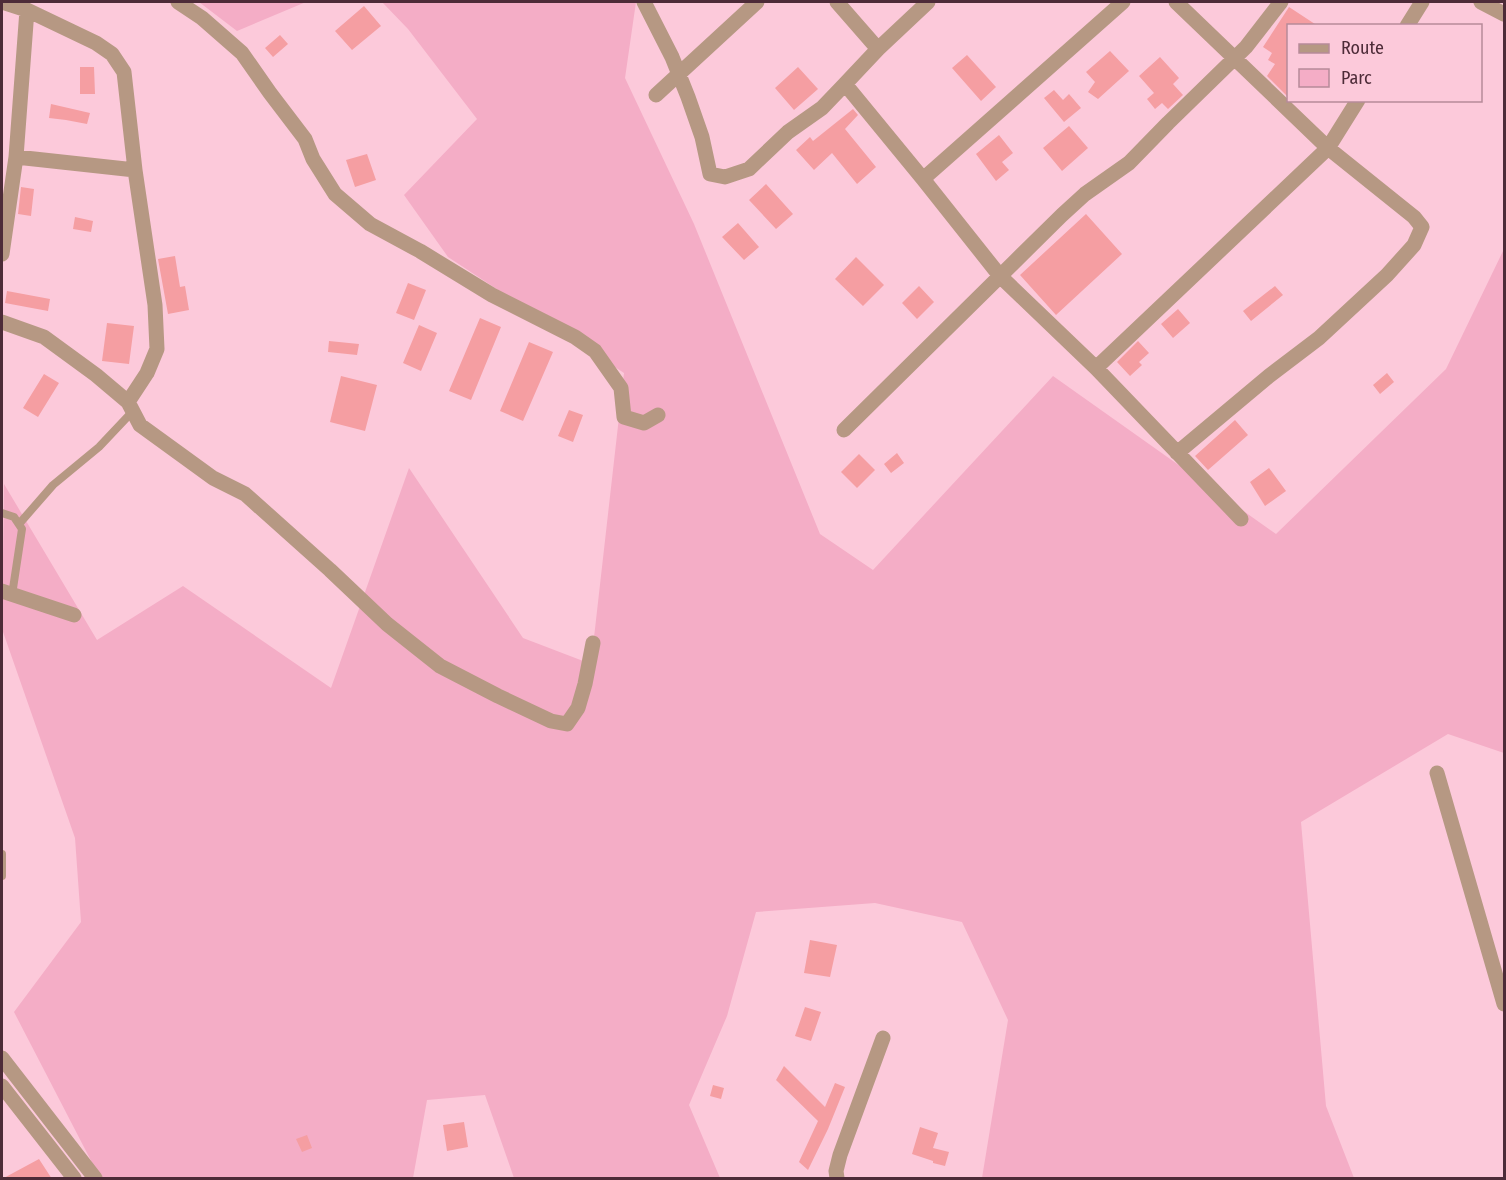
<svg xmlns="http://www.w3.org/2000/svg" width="1506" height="1180" font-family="'Fira Sans Condensed',sans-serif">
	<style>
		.green { fill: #f4adc6 }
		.building { fill: #f59ea2 }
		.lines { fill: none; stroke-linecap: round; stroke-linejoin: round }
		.service { stroke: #b69883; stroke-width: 8 }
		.minor { stroke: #b69883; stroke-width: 15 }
		.tertiary { stroke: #b69883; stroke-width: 15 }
	</style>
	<rect width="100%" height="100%" fill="#fcc9da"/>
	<!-- green -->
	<path class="green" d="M 199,2 L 306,2 L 237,31 Z
		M 382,2 L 636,2 L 625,78 L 694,224 L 820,534 L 873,570 L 1053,376 L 1276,534 L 1446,369 L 1504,249 L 1504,753 L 1448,734 L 1301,822 L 1326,1106 L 1354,1178 L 982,1178 L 1008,1020 L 962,922 L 875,903 L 756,912 L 727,1016 L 689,1105 L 720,1178 L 514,1178 L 485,1095 L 427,1100 L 413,1178 L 100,1178 L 14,1012 L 81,922 L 75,838 L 2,629 L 4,484 L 97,640 L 183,586 L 331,688 L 409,468 L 523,638 L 591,664 L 624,373 L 448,257 L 404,195 L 477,119 L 408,29 Z"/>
	<!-- building -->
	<path class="building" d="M 364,6 L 381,26 L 352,50 L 335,31 Z
		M 1289,7 L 1318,26 L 1288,26 L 1288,97 L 1267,76 L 1275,64 L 1268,60 L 1272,53 L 1263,47 Z
		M 280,35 L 288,44 L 273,57 L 265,48 Z
		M 1110,51 L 1129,71 L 1098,99 L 1088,92 L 1095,82 L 1086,72 Z
		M 967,55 L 996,87 L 981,101 L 952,68 Z
		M 1160,57 L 1179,78 L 1173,84 L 1183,95 L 1168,109 L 1162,103 L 1155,109 L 1147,99 L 1154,93 L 1139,76 Z
		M 80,67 L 94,67 L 95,94 L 80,94 Z
		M 798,67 L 818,89 L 794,110 L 775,88 Z
		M 1054,90 L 1063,100 L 1069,94 L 1081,108 L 1064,122 L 1044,98 Z
		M 51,104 L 90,113 L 87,124 L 66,120 L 49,118 Z
		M 853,109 L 858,115 L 845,129 L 876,167 L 857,184 L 832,153 L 814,170 L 796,150 L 810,137 L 813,141 Z
		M 1069,126 L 1088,148 L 1062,171 L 1043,148 Z
		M 999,135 L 1013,153 L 1002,162 L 1009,170 L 996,181 L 976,154 Z
		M 367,154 L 376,180 L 355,187 L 346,160 Z
		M 766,184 L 793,214 L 776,229 L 749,200 Z
		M 21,187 L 34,189 L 31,216 L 18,214 Z
		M 1086,214 L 1122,254 L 1056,315 L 1020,275 Z
		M 75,217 L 93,221 L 91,232 L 73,229 Z
		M 738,223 L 759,247 L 744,260 L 722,237 Z
		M 175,256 L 180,287 L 185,286 L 189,310 L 168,314 L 158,259 Z
		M 856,257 L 884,285 L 863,306 L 835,279 Z
		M 408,283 L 426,290 L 414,320 L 396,313 Z
		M 919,286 L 934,302 L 917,319 L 902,303 Z
		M 1275,286 L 1283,295 L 1251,321 L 1243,311 Z
		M 7,291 L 50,299 L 48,311 L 5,303 Z
		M 1178,309 L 1190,323 L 1173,338 L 1161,324 Z
		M 480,318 L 501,327 L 471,400 L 449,391 Z
		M 107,323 L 134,326 L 129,364 L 102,361 Z
		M 419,325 L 437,333 L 421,371 L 403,363 Z
		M 329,341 L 359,344 L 357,355 L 328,352 Z
		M 1138,341 L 1149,353 L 1139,362 L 1142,365 L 1130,376 L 1117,362 Z
		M 529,342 L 553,352 L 523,421 L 500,411 Z
		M 1387,373 L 1394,382 L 1380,394 L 1373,385 Z
		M 44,374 L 59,383 L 38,417 L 23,408 Z
		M 341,376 L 377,385 L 365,431 L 330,422 Z
		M 569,410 L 583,415 L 573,442 L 558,436 Z
		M 1235,420 L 1248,435 L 1208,470 L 1195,456 Z
		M 897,453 L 904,463 L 891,473 L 884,464 Z
		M 859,454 L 875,470 L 857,488 L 841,472 Z
		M 1269,468 L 1286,491 L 1265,506 L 1250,482 Z
		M 810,940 L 837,945 L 830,977 L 804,973 Z
		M 805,1007 L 821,1012 L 811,1041 L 795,1036 Z
		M 784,1066 L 825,1107 L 835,1083 L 845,1087 L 828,1129 L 808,1170 L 799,1162 L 818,1121 L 776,1080 Z
		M 713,1085 L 724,1088 L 721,1099 L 710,1096 Z
		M 464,1122 L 468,1147 L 447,1151 L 443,1125 Z
		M 920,1127 L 938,1133 L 933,1148 L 949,1152 L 945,1166 L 933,1163 L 933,1161 L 912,1154 Z
		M 307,1135 L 312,1148 L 302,1152 L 296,1139 Z
		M 39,1159 L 52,1179 L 2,1179 Z"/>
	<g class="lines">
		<!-- service -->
		<path class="service" d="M 2,513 L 14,517 L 22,529 L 12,595
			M 19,524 L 53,485 L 99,447 L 133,411
			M 2,854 L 2,876"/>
		<!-- minor -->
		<path class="minor" d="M 2,2 L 27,10 L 96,43 L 112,54 L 124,72 L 135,170 L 155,305 L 157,349 L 147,373 L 128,402
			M 178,2 L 202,18 L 242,53 L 270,93 L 305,139 L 313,159 L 335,194 L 370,224 L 420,251 L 492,295 L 575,337 L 595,351 L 621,388 L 624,417 L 644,423 L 658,415
			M 644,2 L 672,57 L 688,97 L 702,137 L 710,174 L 725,177 L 749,169 L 788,132 L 822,108 L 845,84
			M 837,2 L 878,49 L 845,84 L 923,179 L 1000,276 L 1096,368 L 1241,519
			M 1176,2 L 1328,148 L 1414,217 L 1422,227 L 1414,245 L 1387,275 L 1319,338 L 1269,376 L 1177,453
			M 1481,2 L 1504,14
			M 1407,26 L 1422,2
			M 878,49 L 928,2
			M 656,95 L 757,2
			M 16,157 L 135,170
			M 923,179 L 1123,2
			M 2,254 L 16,157 L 27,10
			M 2,322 L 44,337 L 96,375 L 128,402 L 140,425 L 213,478 L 245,494 L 330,570 L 387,624 L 440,666 L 498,696 L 551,721 L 567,724 L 578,708 L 585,684 L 593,643
			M 1096,368 L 1328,148 L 1358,100
			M 844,430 L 1062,215 L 1085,194 L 1129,163 L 1168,123 L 1246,47 L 1281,2
			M 2,591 L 74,615
			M 1437,773 L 1504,1004
			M 837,1178 L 836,1171 L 840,1155 L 883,1038"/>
		<!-- tertiary -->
		<path class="tertiary" d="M 2,1058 L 95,1178
			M 2,1086 L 74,1178"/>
	</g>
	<!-- border -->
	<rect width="1506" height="1180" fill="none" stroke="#4d2b38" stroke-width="6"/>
	<!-- legend -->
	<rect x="1287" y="24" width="195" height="78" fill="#fcc9da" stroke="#b68a99" stroke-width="1.5"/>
	<rect x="1299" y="44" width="30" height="9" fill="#b69883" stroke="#b68a99" stroke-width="1.5"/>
	<text x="1341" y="54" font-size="18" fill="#4d2b38">Route</text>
	<rect x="1299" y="69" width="30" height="18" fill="#f4adc6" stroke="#b68a99" stroke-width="1.5"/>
	<text x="1341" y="84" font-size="18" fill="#4d2b38">Parc</text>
</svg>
